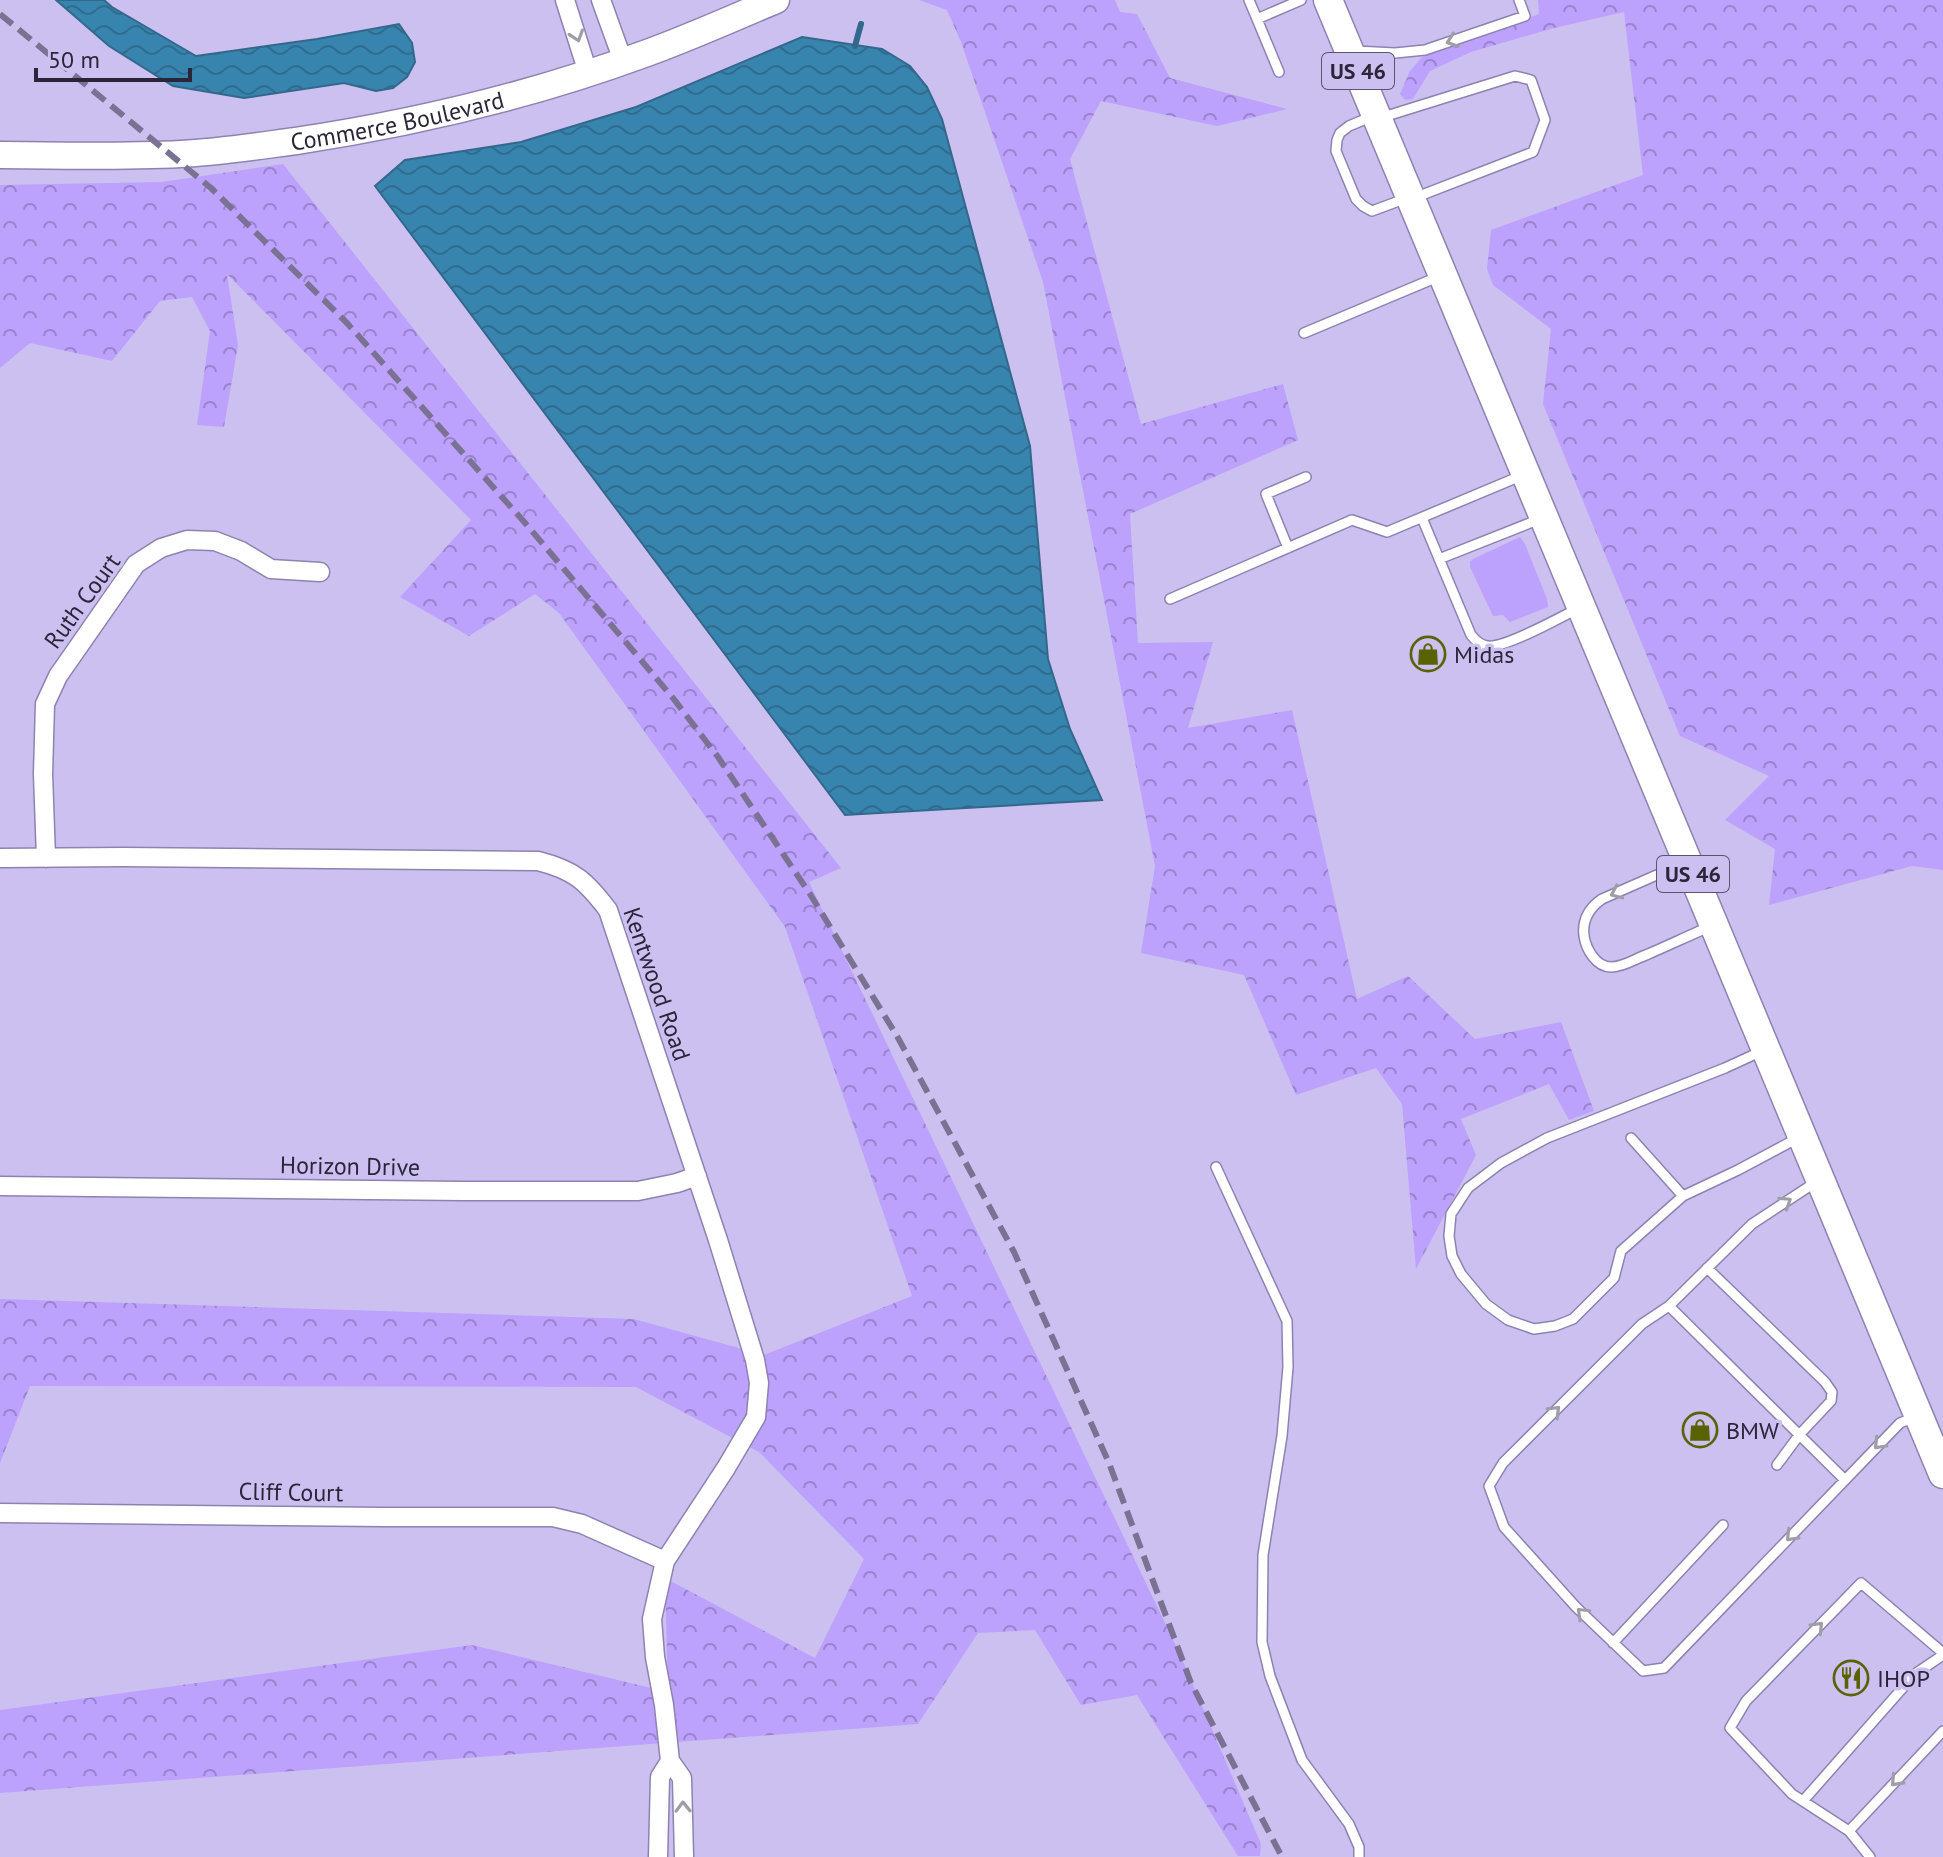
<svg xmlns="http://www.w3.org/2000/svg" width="1943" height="1857" font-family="'PT Sans',sans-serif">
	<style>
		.green { fill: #bca1fd }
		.forest { fill: url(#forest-crowns) }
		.water { fill: url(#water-waves); stroke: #33688b; stroke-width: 2 }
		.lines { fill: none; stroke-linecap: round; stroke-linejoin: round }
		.stream { stroke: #33688b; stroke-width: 6 }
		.lane-casing { stroke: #8e82b1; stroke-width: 12 }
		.street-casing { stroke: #8e82b1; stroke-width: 21 }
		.secondary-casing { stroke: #8e82b1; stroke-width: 29 }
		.primary-casing { stroke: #8e82b1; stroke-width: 31 }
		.lane { stroke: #fff; stroke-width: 9 }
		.street { stroke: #fff; stroke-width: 18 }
		.secondary { stroke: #fff; stroke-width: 26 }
		.primary { stroke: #fff; stroke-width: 28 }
		.rail { stroke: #7a7193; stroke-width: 6; stroke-dasharray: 16 8; stroke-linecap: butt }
		.oneway { stroke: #9f9da5 }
		.labels { text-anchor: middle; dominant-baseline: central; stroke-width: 7; stroke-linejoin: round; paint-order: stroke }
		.shield { fill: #ccc0f1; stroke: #5b5470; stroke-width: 2 }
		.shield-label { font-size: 22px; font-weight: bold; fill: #2a2538 }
		.street-label { font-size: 24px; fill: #2a2538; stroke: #ccc0f1 }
		.poi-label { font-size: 24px; fill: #2a2538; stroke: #ccc0f1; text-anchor: start }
	</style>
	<defs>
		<pattern id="forest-crowns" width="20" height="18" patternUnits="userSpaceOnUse" patternTransform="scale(2)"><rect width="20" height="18" fill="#bca1fd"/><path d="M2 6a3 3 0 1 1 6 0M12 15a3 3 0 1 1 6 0" fill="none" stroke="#9983ce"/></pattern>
		<pattern id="water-waves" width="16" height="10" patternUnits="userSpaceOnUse" patternTransform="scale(2)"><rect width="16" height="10" fill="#3784af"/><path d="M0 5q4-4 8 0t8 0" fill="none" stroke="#2f6c8f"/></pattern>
	</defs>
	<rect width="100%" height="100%" fill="#ccc0f1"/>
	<!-- green -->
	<path class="green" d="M 1520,537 L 1525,544 L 1547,599 L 1548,607 L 1510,622 L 1503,615 L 1493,616 L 1470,567 L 1470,562 L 1473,559 Z"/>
	<!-- forest -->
	<path class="forest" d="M 919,0 L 1115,0 L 1120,12 L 1137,14 L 1170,78 L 1287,109 L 1217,126 L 1101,101 L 1070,159 L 1141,424 L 1283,384 L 1298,440 L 1130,514 L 1138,643 L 1213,642 L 1188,728 L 1292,710 L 1357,999 L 1408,976 L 1475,1039 L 1561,1022 L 1594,1111 L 1569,1120 L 1549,1084 L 1461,1119 L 1476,1155 L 1416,1269 L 1402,1104 L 1376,1068 L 1296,1095 L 1244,975 L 1141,953 L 1155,866 L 1043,282 L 961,42 L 947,10 Z
		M 1538,0 L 1943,0 L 1943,870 L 1912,866 L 1769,905 L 1775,849 L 1725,820 L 1769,776 L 1680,736 L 1543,404 L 1551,329 L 1493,285 L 1487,269 L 1491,230 L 1643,175 L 1624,12 L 1554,28 L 1471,52 L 1430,71 L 1413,99 L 1405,100 L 1400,94 L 1410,71 L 1422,57 L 1539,14 Z
		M 283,164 L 841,868 L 809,882 L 1179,1652 L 1261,1844 L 1260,1856 L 1238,1856 L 1137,1695 L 1081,1705 L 1035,1630 L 978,1633 L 918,1724 L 0,1793 L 0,1710 L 472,1645 L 668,1692 L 665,1578 L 815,1658 L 864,1559 L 759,1452 L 636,1387 L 30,1386 L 0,1463 L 0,1299 L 634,1319 L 764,1355 L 912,1296 L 785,927 L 559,613 L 535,594 L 469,636 L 400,597 L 471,520 L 227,274 L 238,345 L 224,427 L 197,425 L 210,331 L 192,297 L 160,301 L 112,361 L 30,343 L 0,368 L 0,185 L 162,182 Z"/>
	<!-- water -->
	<path class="water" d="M 56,0 L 104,0 L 112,7 L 196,56 L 317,39 L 399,24 L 412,43 L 415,62 L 407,77 L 393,88 L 376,91 L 344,83 L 244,98 L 173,86 L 109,46 Z
		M 802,37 L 882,49 L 910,66 L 927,87 L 942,119 L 1030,446 L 1048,659 L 1070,729 L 1102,800 L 845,815 L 375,186 L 405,160 L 521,142 L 636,107 Z"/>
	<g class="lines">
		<!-- stream -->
		<path class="stream" d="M 855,46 L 861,24"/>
		<!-- lane casing -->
		<g class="lane-casing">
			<path id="lane" d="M 1249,0 L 1257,19
				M 1356,51 L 1395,53 L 1425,50 L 1525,16 L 1519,0
				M 1279,72 L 1257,19 L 1301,0
				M 1373,116 L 1349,126 L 1340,133 L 1337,140 L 1336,151 L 1356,199 L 1363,206 L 1372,211 L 1407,198
				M 1380,118 L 1515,76 L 1531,80 L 1545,120 L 1533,152 L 1414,198
				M 1304,333 L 1440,276
				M 1422,518 L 1471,635 C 1476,641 1480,645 1487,646 C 1504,649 1559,618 1577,609
				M 1288,548 L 1266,494 L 1306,477
				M 1439,559 L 1540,519
				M 1170,599 L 1352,520 L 1387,532 L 1523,475
				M 1684,863 L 1602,899 C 1589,908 1582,920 1584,936 C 1586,949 1596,967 1611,967 C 1623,967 1635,959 1646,955 C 1667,946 1688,936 1709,927
				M 1762,1051 L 1725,1068 L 1547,1138 L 1501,1163 L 1468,1188 L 1451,1214 L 1449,1236 L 1452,1256 L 1461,1274 L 1486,1304 L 1508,1320 L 1534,1329 L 1555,1326 L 1573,1319 L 1614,1278 L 1621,1251 L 1683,1196 L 1738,1170 L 1800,1137
				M 1631,1138 L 1683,1196
				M 1216,1167 L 1287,1321 L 1288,1367 L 1282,1436 L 1263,1555 L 1262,1642 L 1270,1676 L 1302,1760 L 1349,1824 L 1359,1847 L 1359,1857
				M 1816,1182 L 1752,1224 L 1669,1306 L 1845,1480
				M 1707,1268 L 1825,1382 L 1832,1392 L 1831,1401 L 1800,1434 L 1777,1465
				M 1669,1306 L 1642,1324 L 1503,1463 L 1489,1486 L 1504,1527 L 1576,1607 L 1643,1671 L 1664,1668 L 1900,1423 L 1915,1417
				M 1613,1643 L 1723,1525
				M 1803,1801 L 1915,1674 L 1943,1655
				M 1849,1831 L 1943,1731
				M 1870,1857 L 1849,1831 L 1792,1794 L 1730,1728 L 1746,1701 L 1861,1583 L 1943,1653"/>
		</g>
		<!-- street casing -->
		<g class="street-casing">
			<path id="street" d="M 565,0 L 588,73
				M 601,0 L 623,61
				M 0,858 L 123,857 L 538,861 C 574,870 586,881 608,910 L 718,1240 L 755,1360 L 759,1383 L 756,1417 L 726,1468 L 665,1561 L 652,1619 L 655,1657 L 664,1705 L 670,1761 L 682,1778 L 684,1857
				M 46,858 L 43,774 L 45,704 L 58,676 L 136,564 L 161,548 L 187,540 L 215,541 L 241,551 L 271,569 L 320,572
				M 0,1186 L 463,1191 L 638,1191 L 677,1183 L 697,1176
				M 0,1513 L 385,1517 L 553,1517 L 582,1524 L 665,1561
				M 658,1857 L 660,1777 L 670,1761"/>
		</g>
		<!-- secondary casing -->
		<g class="secondary-casing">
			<g id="secondary">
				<path id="s1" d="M 0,155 C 61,156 121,157 181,154 C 220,152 258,146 296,141 C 416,123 533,95 647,53 C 691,37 733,18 776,0"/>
			</g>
		</g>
		<!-- primary casing -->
		<g class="primary-casing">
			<path id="primary" d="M 1328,0 L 1943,1474"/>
		</g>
		<!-- lane -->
		<use href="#lane" class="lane"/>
		<!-- street -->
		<use href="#street" class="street"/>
		<!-- secondary -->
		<use href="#secondary" class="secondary"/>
		<!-- primary -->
		<use href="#primary" class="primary"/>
		<!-- rail -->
		<path class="rail" d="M 0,14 L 211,188 L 347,323 L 526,524 L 673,698 L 718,757 L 810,894 L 897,1036 L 1014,1252 L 1109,1463 L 1191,1683 L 1282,1857"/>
	</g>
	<!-- one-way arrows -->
	<defs><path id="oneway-chevron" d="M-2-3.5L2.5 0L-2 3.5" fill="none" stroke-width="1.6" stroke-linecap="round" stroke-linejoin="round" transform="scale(2)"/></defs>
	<g class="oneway">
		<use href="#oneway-chevron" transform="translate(577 36) rotate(72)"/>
		<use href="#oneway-chevron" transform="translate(1452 41) rotate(161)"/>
		<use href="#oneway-chevron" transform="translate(1616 893) rotate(156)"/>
		<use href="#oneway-chevron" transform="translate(1786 1202) rotate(-33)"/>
		<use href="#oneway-chevron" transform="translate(1555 1411) rotate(-45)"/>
		<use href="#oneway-chevron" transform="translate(1879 1444) rotate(134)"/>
		<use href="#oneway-chevron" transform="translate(1791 1536) rotate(134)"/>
		<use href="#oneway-chevron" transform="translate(1582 1613) rotate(-136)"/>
		<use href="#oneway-chevron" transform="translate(1818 1627) rotate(-46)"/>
		<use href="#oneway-chevron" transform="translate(1896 1781) rotate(133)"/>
		<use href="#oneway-chevron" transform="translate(683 1807) rotate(-91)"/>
	</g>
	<!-- icons -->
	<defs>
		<g id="shop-ring" transform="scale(1.8)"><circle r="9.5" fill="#ccc0f1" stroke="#596301" stroke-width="1.5"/><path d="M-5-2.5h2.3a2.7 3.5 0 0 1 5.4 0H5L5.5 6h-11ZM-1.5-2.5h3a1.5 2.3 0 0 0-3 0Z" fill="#596301"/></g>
		<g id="restaurant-ring" transform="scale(1.8)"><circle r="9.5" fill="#ccc0f1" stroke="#596301" stroke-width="1.5"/><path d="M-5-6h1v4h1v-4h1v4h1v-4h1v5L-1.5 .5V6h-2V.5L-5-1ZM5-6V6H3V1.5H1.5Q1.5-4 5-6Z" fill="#596301"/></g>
	</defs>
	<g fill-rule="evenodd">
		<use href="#shop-ring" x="1428" y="654"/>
		<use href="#shop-ring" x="1700" y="1430"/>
		<use href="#restaurant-ring" x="1851" y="1678"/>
	</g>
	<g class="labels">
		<!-- shield labels -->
		<g class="shield">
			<rect x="1322" y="53" width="72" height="36" rx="6"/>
			<rect x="1657" y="856" width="72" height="36" rx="6"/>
		</g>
		<g class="shield-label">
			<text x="1358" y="71">US 46</text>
			<text x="1693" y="874">US 46</text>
		</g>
		<!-- street labels -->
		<g class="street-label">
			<text stroke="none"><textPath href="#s1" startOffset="400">Commerce Boulevard</textPath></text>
			<text transform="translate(82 601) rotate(-54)">Ruth Court</text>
			<text transform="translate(657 984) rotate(71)">Kentwood Road</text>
			<text transform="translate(350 1166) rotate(1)">Horizon Drive</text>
			<text transform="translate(291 1492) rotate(1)">Cliff Court</text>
		</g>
		<!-- poi labels -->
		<g class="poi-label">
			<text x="1454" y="654">Midas</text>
			<text x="1726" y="1430">BMW</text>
			<text x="1877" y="1678">IHOP</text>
		</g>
	</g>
	<!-- scale -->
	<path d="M36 68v12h154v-12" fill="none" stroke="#2a2538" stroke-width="4"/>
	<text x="48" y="68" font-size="24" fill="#2a2538" stroke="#ccc0f1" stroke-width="6" paint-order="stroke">50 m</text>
</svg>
